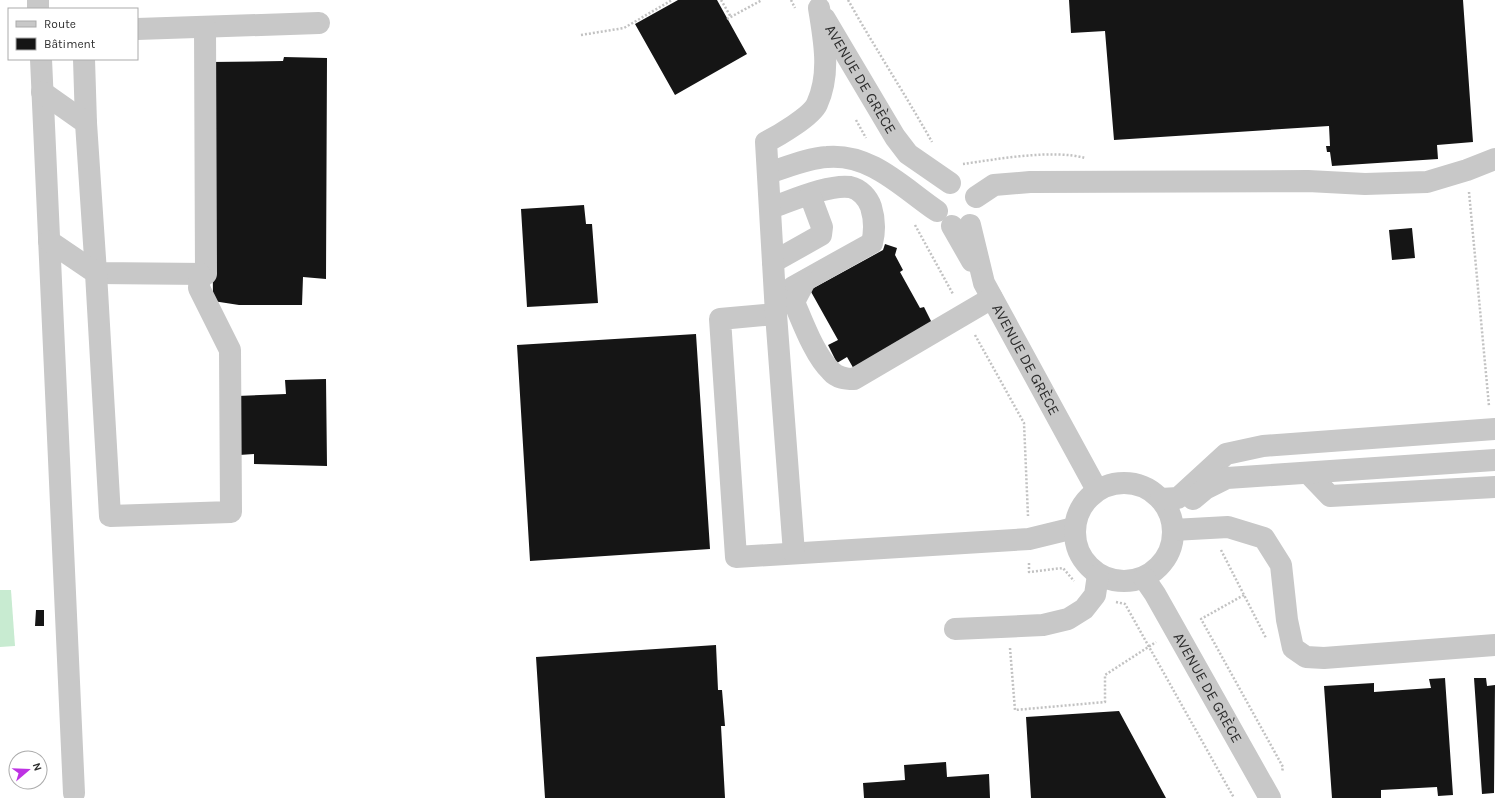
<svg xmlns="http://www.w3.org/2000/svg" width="1495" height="798" font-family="Karla,sans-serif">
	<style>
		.water { fill: #c8ebd1 }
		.building { fill: #151515 }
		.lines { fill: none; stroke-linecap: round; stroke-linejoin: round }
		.path { stroke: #c2c2c2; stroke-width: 2.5; stroke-dasharray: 2 2; stroke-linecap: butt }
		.minor { stroke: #c8c8c8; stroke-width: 22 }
		.labels { text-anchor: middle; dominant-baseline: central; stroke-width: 4; stroke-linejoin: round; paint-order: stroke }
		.street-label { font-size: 15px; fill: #2e2e2e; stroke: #fff }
	</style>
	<rect width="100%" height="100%" fill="#fff"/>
	<!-- water -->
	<path class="water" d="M 0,590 L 11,590 L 15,646 L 0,647 Z"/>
	<!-- building -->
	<path class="building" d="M 678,0 L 717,0 L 747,54 L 675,95 L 635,24 Z
		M 1069,0 L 1463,0 L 1473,142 L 1437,145 L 1438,159 L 1332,166 L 1330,152 L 1327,152 L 1326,146 L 1330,146 L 1329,126 L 1114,140 L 1105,31 L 1071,33 Z
		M 284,57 L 327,58 L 326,279 L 303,277 L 302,305 L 239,305 L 213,301 L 211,62 L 283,61 Z
		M 584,205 L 586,224 L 592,224 L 598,303 L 527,307 L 521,209 Z
		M 1412,228 L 1415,258 L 1392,260 L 1389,230 Z
		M 885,244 L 897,248 L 895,255 L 903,270 L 900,272 L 920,308 L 924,307 L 934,327 L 855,371 L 847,357 L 837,363 L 828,345 L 838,340 L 810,290 L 883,250 Z
		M 696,334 L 710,549 L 530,561 L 517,345 Z
		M 326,379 L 327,466 L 254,464 L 254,454 L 239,455 L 237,396 L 286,394 L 285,380 Z
		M 36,610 L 44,610 L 44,626 L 35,626 Z
		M 716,645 L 718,690 L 722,690 L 725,726 L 721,726 L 725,798 L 545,798 L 536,657 Z
		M 1445,678 L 1453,795 L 1438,796 L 1437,787 L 1381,790 L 1381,798 L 1332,798 L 1324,686 L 1374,683 L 1374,692 L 1431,688 L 1429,679 Z
		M 1474,678 L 1486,678 L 1487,686 L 1495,685 L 1494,793 L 1482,794 Z
		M 1119,711 L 1166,798 L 1031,798 L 1026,717 Z
		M 946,762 L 947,777 L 989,774 L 990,798 L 864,798 L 863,783 L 905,780 L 904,765 Z"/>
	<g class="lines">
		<!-- path -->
		<path class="path" d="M 721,0 L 731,17
			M 791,0 L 795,8
			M 848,0 C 875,48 905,94 932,142
			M 727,19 L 762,0
			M 581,35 L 624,28 L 672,0
			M 856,120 L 866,138
			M 963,164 C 998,159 1053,149 1085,158
			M 1469,192 L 1489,406
			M 915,225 L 953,294
			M 975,335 L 1024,423 L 1028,516
			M 1221,550 L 1266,638
			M 1029,563 L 1029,572 L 1063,568 L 1074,581
			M 1244,595 L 1201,619 L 1283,767 L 1282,772
			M 1116,602 L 1125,604 L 1234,798
			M 1010,648 L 1015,710 L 1105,702 L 1105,675 L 1156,642"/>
		<!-- minor -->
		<g class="minor">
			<path d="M 38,0 L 38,9"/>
			<path id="s1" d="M 825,19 L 895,137 L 908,154 L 950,183"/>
			<path d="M 137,29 L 319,23"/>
			<path d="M 41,59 L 74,793"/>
			<path d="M 84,59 L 86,123"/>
			<path d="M 42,92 L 86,123 L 96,273 L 206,274 L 205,27"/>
			<path d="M 768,173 C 787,167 808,158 827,157 C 871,153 903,188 937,211"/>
			<path d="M 976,197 L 994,185 L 1030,182 L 1308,181 L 1365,184 L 1427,182 L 1467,170 L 1495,159"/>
			<path d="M 770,208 C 791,201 829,184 850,187 C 860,189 868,198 871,207 C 875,220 875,231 872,243 L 793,287"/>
			<path id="s2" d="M 970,225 L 984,283 L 1097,490"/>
			<path d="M 952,226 L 972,261"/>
			<path d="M 49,241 L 96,273 L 110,516 L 231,512 L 230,350 L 199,288 L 200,274"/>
			<path d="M 773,262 L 821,235 L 822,227 L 810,195"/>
			<path d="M 805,281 L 794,302 C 803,323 815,356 831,371 C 837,378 845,379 854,379 L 992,298"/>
			<path d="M 776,314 L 720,319 L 736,557 L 1029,539 L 1074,528"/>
			<path d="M 1308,473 L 1330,496 L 1495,487"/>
			<circle cx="1124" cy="532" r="49"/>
			<path d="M 1161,499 L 1178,498 L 1226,454 L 1263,446 L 1495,429"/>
			<path d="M 1193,499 L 1205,489 L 1227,478 L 1495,460"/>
			<path d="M 1173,530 L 1228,527 L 1264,538 L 1281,565 L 1287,620 L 1293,648 L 1306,657 L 1324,658 L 1495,645"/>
			<path d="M 794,553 L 776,314 L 766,142 C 778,136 812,116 817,104 C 831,73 824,40 819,8"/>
			<path id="s3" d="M 1144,578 L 1155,594 L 1270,798"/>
			<path d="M 955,629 L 1043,625 L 1068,619 L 1084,609 L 1095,595 L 1098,575"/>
		</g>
	</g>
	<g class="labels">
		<!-- street labels -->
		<g class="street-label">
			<text stroke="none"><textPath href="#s1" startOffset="70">AVENUE DE GRÈCE</textPath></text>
			<text stroke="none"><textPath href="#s2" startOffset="147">AVENUE DE GRÈCE</textPath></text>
			<text stroke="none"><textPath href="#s3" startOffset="127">AVENUE DE GRÈCE</textPath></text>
		</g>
	</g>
	<!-- legend -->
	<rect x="8" y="8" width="130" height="52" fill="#ffffff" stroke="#ababab"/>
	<rect x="16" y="21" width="20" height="6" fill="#c8c8c8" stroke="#ababab"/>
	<text x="44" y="28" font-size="12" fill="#2e2e2e">Route</text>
	<rect x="16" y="38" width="20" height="12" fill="#151515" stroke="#ababab"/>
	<text x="44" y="48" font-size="12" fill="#2e2e2e">Bâtiment</text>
	<!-- north arrow -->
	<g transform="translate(28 770) rotate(71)"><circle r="19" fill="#ffffff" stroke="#ababab"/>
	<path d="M0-3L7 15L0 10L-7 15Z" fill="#be32e3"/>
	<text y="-6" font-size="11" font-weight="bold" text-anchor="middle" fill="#2e2e2e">N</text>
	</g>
</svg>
